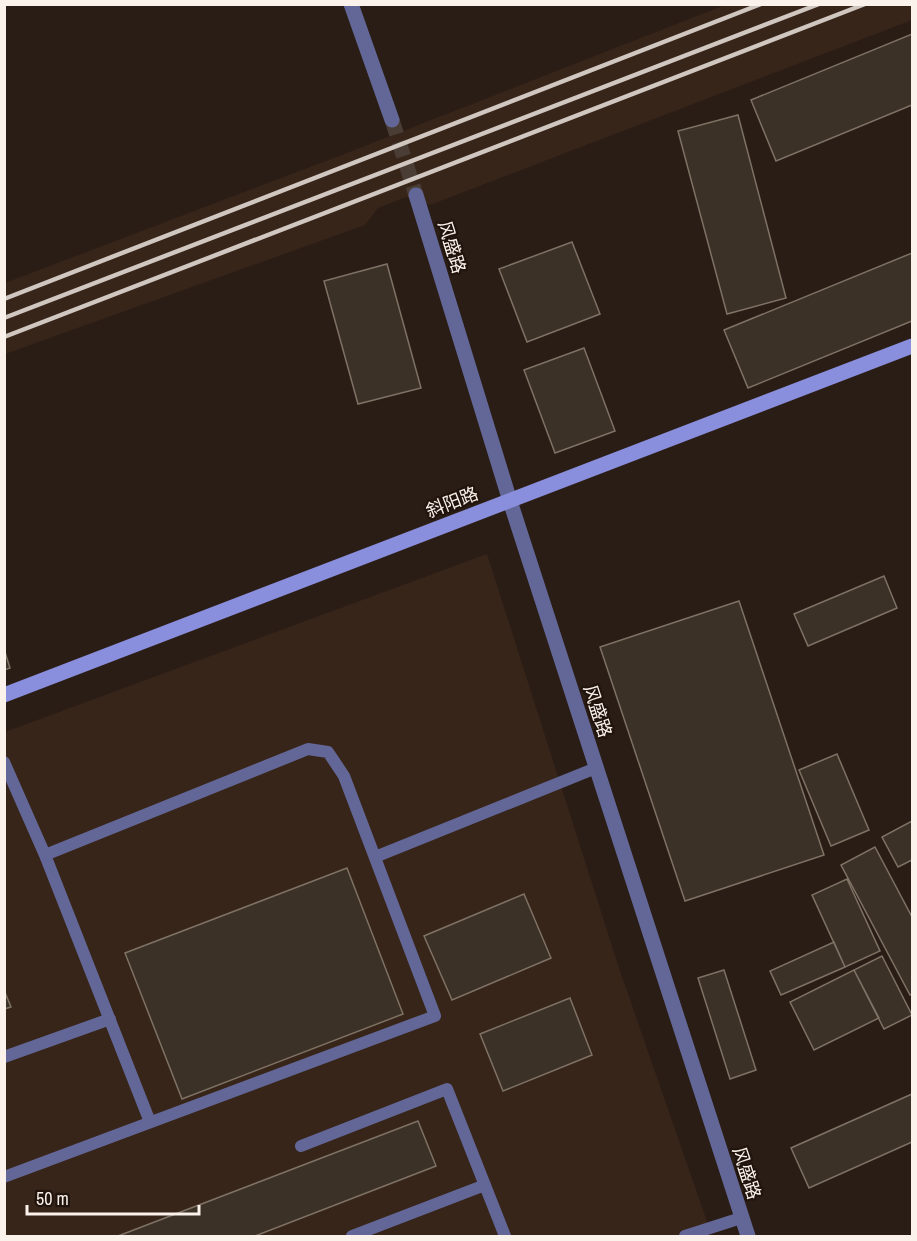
<svg xmlns="http://www.w3.org/2000/svg" width="917" height="1241" font-family="'Archivo Narrow','Noto Sans SC',sans-serif">
	<style>
		.built { fill: #38251a }
		.building { fill: #3c3126; stroke: #7e7265; stroke-width: 1.5 }
		.lines { fill: none; stroke-linecap: round; stroke-linejoin: round }
		.street-tunnel { stroke: #493d36; stroke-width: 15; stroke-dasharray: 15 8; stroke-linecap: butt }
		.lane { stroke: #636797; stroke-width: 12 }
		.street { stroke: #636797; stroke-width: 15 }
		.secondary { stroke: #8a8fdd; stroke-width: 15 }
		.rail { stroke: #d1c7c1; stroke-width: 4.5 }
		.labels { text-anchor: middle; dominant-baseline: central; stroke-width: 4.5; stroke-linejoin: round; paint-order: stroke }
		.street-label { font-size: 18px; fill: #fbf2ec; stroke: #20140d }
	</style>
	<rect width="100%" height="100%" fill="#2a1d16"/>
	<!-- built -->
	<path class="built" d="M 725,5 L 912,5 L 912,20 L 430,205 L 406,197 L 378,208 L 365,225 L 5,354 L 5,283 L 347,153 Z
		M 487,554 L 619,968 L 712,1236 L 5,1236 L 5,732 Z"/>
	<!-- building -->
	<path class="building" d="M 912,34 L 912,105 L 776,161 L 751,100 Z
		M 738,115 L 786,298 L 727,314 L 678,131 Z
		M 572,242 L 600,314 L 527,342 L 499,269 Z
		M 912,253 L 912,321 L 748,388 L 724,330 Z
		M 387,264 L 421,388 L 358,404 L 324,281 Z
		M 584,348 L 615,431 L 555,453 L 524,370 Z
		M 884,576 L 897,608 L 808,646 L 794,614 Z
		M 739,601 L 824,855 L 685,901 L 600,647 Z
		M 4,649 L 10,668 L 4,670 Z
		M 837,754 L 869,830 L 831,846 L 799,770 Z
		M 912,821 L 912,860 L 898,867 L 882,837 Z
		M 875,847 L 912,917 L 912,994 L 910,995 L 841,865 Z
		M 347,868 L 403,1014 L 182,1099 L 125,953 Z
		M 847,879 L 880,951 L 845,967 L 812,895 Z
		M 524,894 L 551,958 L 452,1000 L 424,936 Z
		M 834,942 L 845,967 L 781,995 L 770,971 Z
		M 882,956 L 912,1015 L 884,1029 L 854,970 Z
		M 724,970 L 756,1070 L 730,1079 L 698,978 Z
		M 854,970 L 879,1018 L 814,1050 L 790,1002 Z
		M 4,990 L 11,1007 L 4,1009 Z
		M 570,998 L 592,1055 L 503,1091 L 480,1034 Z
		M 912,1094 L 912,1142 L 809,1188 L 791,1148 Z
		M 418,1121 L 436,1166 L 255,1236 L 118,1236 Z"/>
	<g class="lines">
		<!-- street-tunnel -->
		<path class="street-tunnel" d="M 392,120 L 416,195"/>
		<!-- lane -->
		<path class="lane" d="M 4,762 L 45,855 L 150,1122
			M 375,857 L 596,768
			M 4,1057 L 110,1019
			M 301,1146 L 447,1089 L 505,1236
			M 4,1177 L 435,1016 L 344,776 L 328,752 L 308,749 L 45,855
			M 352,1236 L 485,1185
			M 685,1236 L 741,1218"/>
		<!-- street -->
		<path class="street" d="M 351,4 L 392,120
			M 416,195 L 510,501 L 748,1236"/>
		<!-- secondary -->
		<path class="secondary" d="M 4,695 L 912,346"/>
		<!-- rail -->
		<path class="rail" d="M 4,299 L 761,4
			M 4,318 L 819,4
			M 4,337 L 865,4"/>
	</g>
	<g class="labels">
		<!-- street labels -->
		<g class="street-label">
			<text transform="translate(452 247) rotate(73)">风盛路</text>
			<text transform="translate(452 502) rotate(-21)">斜阳路</text>
			<text transform="translate(598 711) rotate(72)">风盛路</text>
			<text transform="translate(747 1173) rotate(72)">风盛路</text>
		</g>
	</g>
	<!-- border -->
	<rect width="917" height="1241" fill="none" stroke="#fbf2ec" stroke-width="12"/>
	<!-- scale -->
	<path d="M27 1205v9h172v-9" fill="none" stroke="#fbf2ec" stroke-width="3"/>
	<text x="36" y="1205" font-size="18" fill="#fbf2ec" stroke="#20140d" stroke-width="4.5" paint-order="stroke">50 m</text>
</svg>
